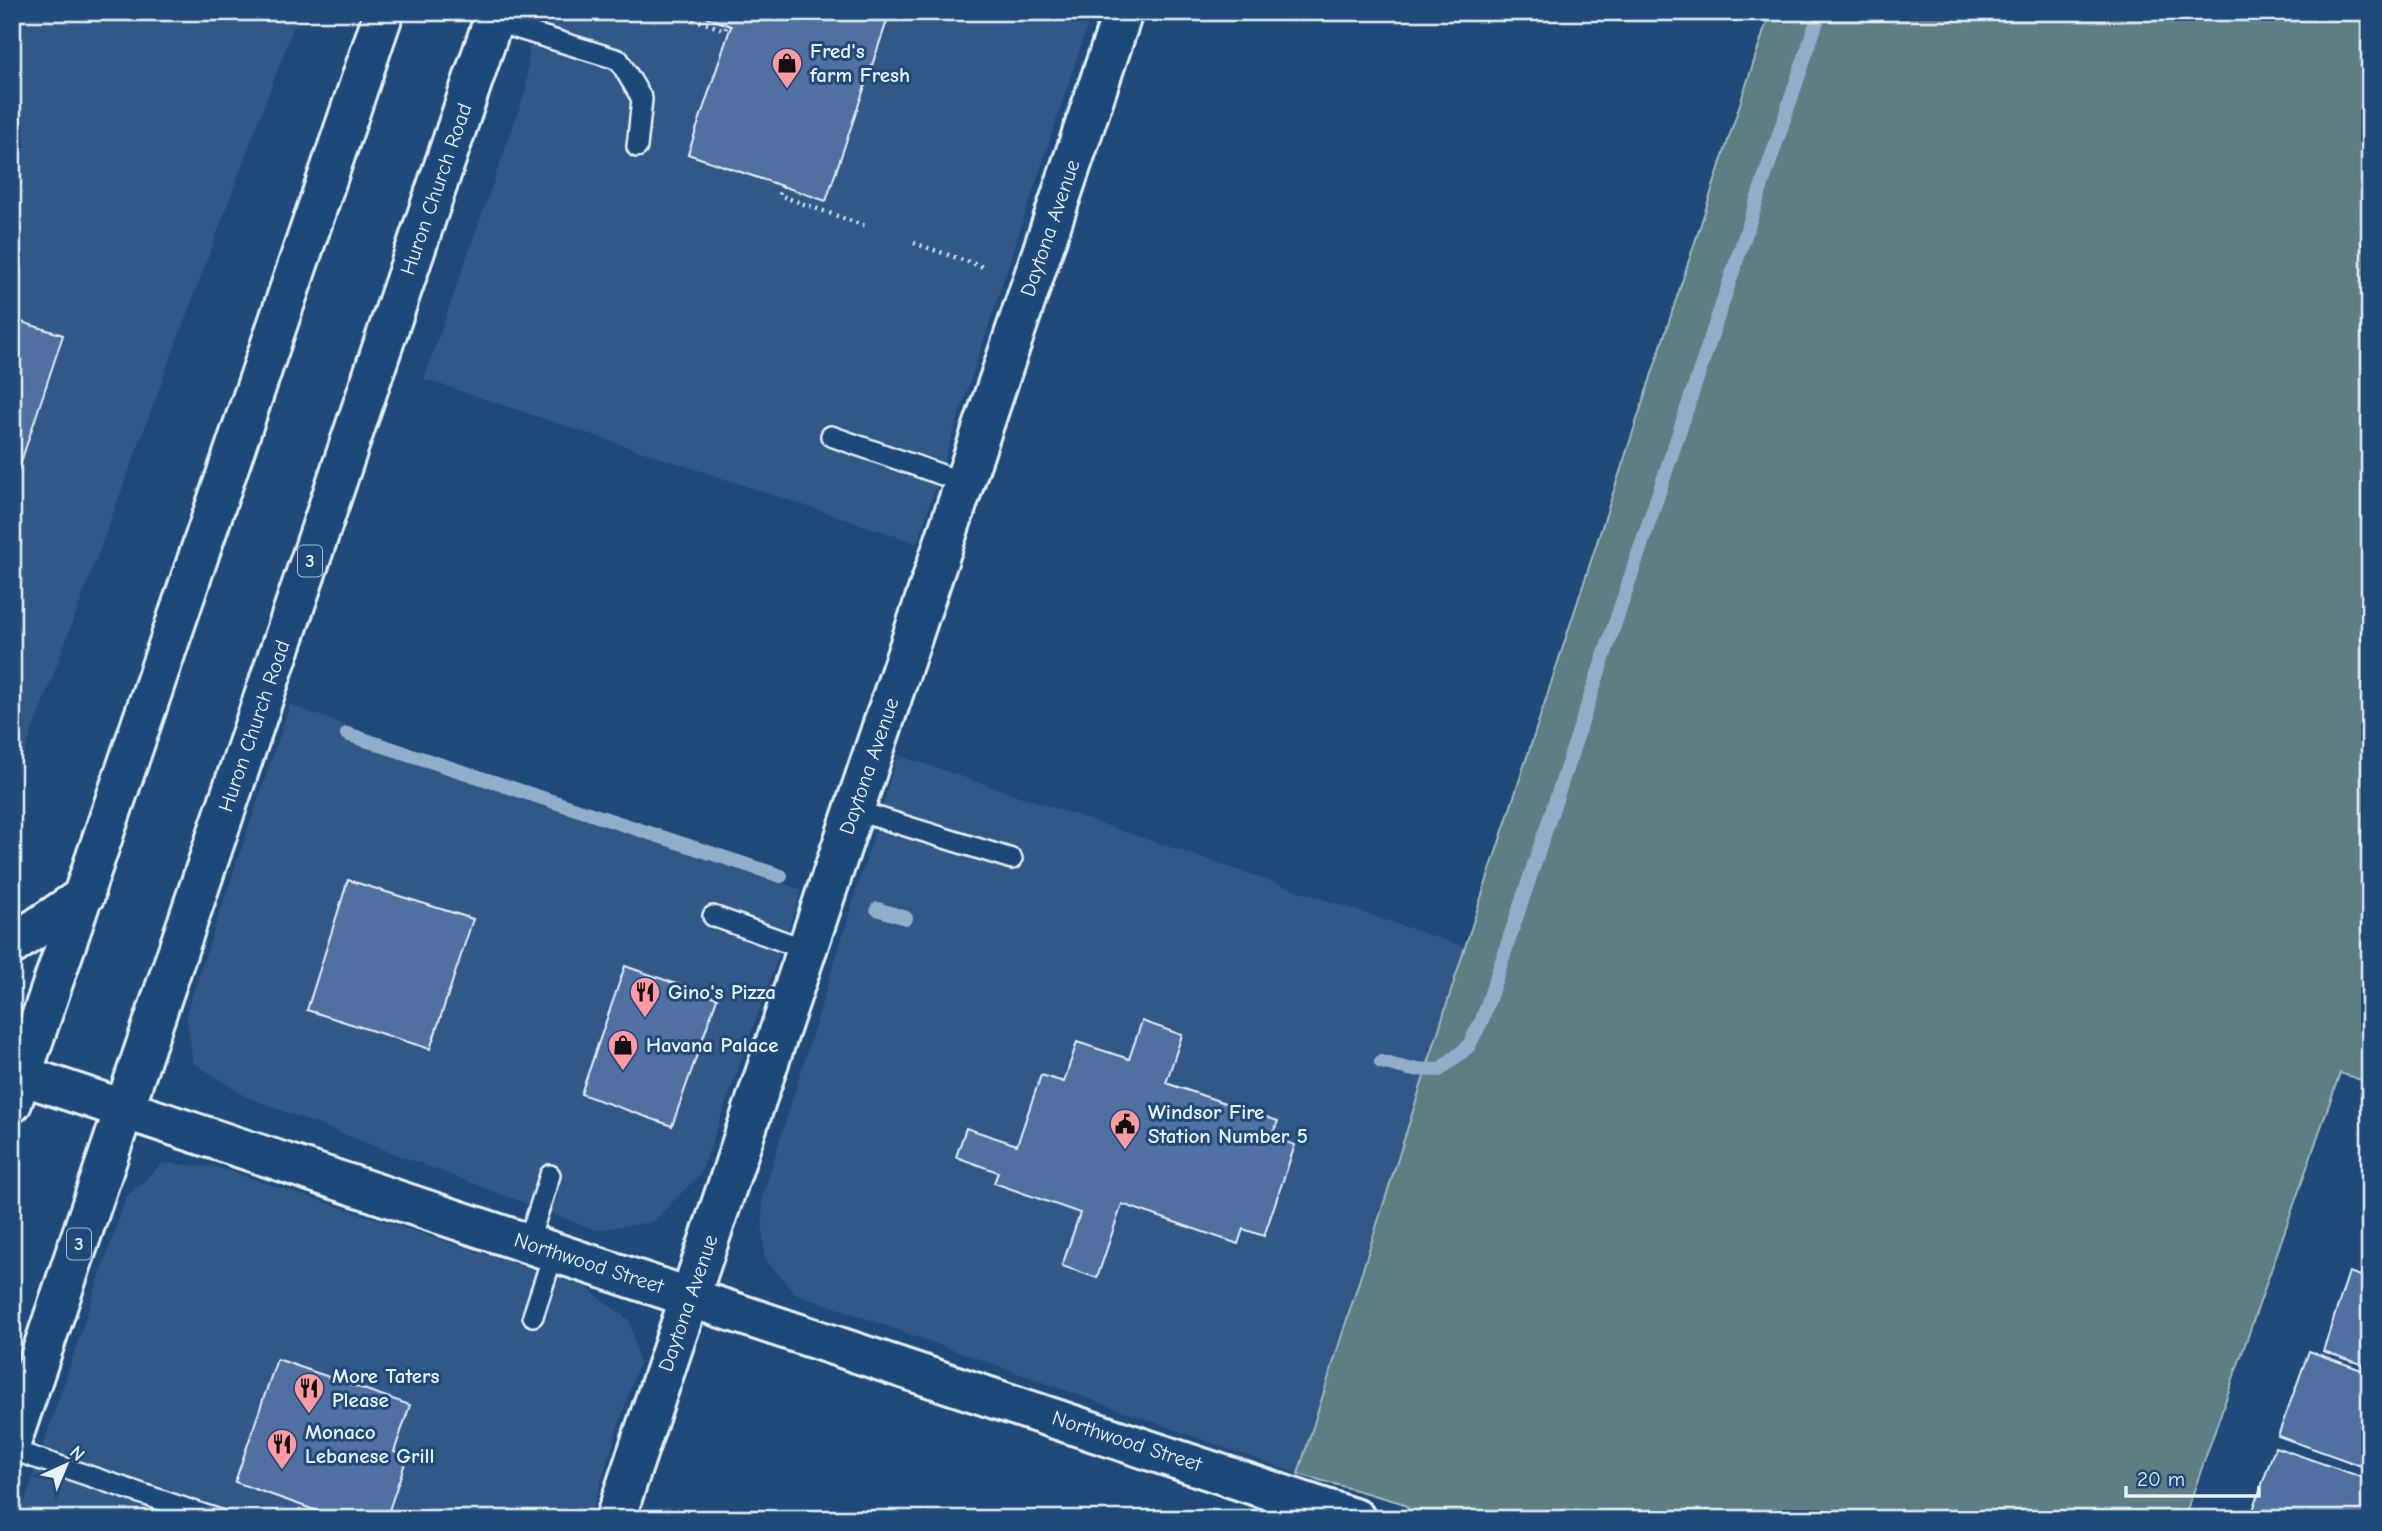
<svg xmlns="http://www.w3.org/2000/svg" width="2382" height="1531" font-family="'Comic Neue',sans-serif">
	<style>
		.built { fill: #325887 }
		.green { fill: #5d7e83; stroke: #a2b8be; stroke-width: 2 }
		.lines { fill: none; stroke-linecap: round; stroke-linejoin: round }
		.stream { stroke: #91adca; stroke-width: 14 }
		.building { fill: #506fa0; stroke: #e8f1f8; stroke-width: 2 }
		.service-casing { stroke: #e8f1f8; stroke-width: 24 }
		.minor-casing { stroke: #e8f1f8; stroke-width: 44 }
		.trunk-casing { stroke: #e8f1f8; stroke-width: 44 }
		.path { stroke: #e8f1f8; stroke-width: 4.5; stroke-dasharray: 2 5; stroke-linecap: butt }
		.service { stroke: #1f4a7a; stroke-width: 19 }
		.minor { stroke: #1f4a7a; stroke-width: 38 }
		.trunk { stroke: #1f4a7a; stroke-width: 38 }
		.labels { text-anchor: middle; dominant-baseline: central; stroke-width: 6; stroke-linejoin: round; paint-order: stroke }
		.shield { fill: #1f4a7a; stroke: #acbfd2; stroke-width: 2 }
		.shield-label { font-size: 19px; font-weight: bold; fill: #e8f1f8 }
		.poi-label { font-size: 21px; font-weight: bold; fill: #e8f1f8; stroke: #1f4a7a; text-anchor: start }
		.street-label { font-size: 21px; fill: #e8f1f8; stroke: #1f4a7a }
	</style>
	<rect width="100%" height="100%" fill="#1f4a7a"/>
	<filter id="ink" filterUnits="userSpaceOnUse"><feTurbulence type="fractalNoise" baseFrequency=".0143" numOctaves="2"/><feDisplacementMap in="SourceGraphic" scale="14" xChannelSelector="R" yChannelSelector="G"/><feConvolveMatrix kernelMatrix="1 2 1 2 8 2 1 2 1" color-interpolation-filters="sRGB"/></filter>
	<g filter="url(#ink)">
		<!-- built -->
		<path class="built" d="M 12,12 L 299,12 L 12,786 Z
			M 532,12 L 1092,12 L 917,543 L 424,379 L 526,89 Z
			M 290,705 L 802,890 L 701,1173 L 653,1222 L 595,1230 L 246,1097 L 193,1062 L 186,1013 Z
			M 898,755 L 1465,947 L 1298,1474 L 795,1293 L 764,1258 L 762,1198 Z
			M 163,1163 L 216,1167 L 584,1286 L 630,1321 L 639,1362 L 589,1519 L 19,1518 L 126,1197 Z"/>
		<!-- green -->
		<path class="green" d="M 1770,12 L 2370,12 L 2370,1083 L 2340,1073 L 2184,1519 L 1421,1519 L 1402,1503 L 1298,1474 L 1465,947 Z"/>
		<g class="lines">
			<!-- stream -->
			<path class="stream" d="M 347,734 L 781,876
				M 877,909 L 906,918
				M 1381,1062 L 1409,1069 L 1439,1070 L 1468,1047 L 1482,1020 L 1820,12"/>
		</g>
		<!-- building -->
		<path class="building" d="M 692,12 L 890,12 L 826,201 L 688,154 L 731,26 Z
			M 12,319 L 63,335 L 12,489 Z
			M 348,880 L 473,919 L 430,1049 L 307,1010 Z
			M 625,966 L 717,998 L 672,1126 L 581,1094 Z
			M 1142,1021 L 1182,1035 L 1166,1083 L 1278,1121 L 1272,1137 L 1295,1145 L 1264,1236 L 1243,1229 L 1238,1244 L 1122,1204 L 1097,1278 L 1062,1266 L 1080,1213 L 994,1183 L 998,1172 L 956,1157 L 966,1128 L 1017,1145 L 1041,1075 L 1064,1082 L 1077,1042 L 1129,1059 Z
			M 2349,1272 L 2370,1279 L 2370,1367 L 2323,1351 Z
			M 2309,1351 L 2370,1373 L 2370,1451 L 2364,1467 L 2278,1436 Z
			M 277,1359 L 410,1405 L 394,1452 L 407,1457 L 386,1519 L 340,1519 L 235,1482 Z
			M 2275,1447 L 2370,1480 L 2370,1519 L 2250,1519 Z"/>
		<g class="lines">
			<!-- service casing -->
			<g class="service-casing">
				<path id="service" d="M 493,21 L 619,60 L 642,99 L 637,147
					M 831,436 L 965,483
					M 854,810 L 1012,859
					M 713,916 L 807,950
					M 528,1243 L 550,1175
					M 533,1316 L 554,1252
					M 12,1450 L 217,1519"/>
			</g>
			<!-- minor casing -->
			<g class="minor-casing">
				<path id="minor" d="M 12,1072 L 1356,1519
					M 615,1519 L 1123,12"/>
			</g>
			<!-- trunk casing -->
			<g class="trunk-casing">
				<path id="trunk" d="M 12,945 L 85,895
					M 12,1103 L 384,12
					M 12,1440 L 496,12"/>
			</g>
			<!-- path -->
			<path class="path" d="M 673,12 L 725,30 L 727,24
				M 782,186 L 779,195 L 868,227
				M 914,243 L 983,267"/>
			<!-- service -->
			<use href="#service" class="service"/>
			<!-- minor -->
			<use href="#minor" class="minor"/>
			<!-- trunk -->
			<use href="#trunk" class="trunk"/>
		</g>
	</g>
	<!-- icons -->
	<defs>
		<g id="shop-pin" transform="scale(1.575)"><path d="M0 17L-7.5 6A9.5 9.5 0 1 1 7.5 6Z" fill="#ff9aa2" stroke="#1f4a7a"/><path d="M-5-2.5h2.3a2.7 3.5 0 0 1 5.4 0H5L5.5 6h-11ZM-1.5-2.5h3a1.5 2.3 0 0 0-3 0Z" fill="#111"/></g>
		<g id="restaurant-pin" transform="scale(1.575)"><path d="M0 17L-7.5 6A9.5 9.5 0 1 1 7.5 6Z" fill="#ff9aa2" stroke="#1f4a7a"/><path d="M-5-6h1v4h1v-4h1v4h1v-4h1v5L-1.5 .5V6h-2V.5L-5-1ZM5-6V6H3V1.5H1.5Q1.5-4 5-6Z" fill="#111"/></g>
		<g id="civic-pin" transform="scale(1.575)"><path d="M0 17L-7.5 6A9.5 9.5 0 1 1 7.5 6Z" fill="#ff9aa2" stroke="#1f4a7a"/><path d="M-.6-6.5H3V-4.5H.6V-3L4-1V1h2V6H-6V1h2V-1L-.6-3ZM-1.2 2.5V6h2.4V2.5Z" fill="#111"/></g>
	</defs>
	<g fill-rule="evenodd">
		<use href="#shop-pin" x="787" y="63"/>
		<use href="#restaurant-pin" x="645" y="992"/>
		<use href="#shop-pin" x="623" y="1045"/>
		<use href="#civic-pin" x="1125" y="1124"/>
		<use href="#restaurant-pin" x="309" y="1388"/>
		<use href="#restaurant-pin" x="282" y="1444"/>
	</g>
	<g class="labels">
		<!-- shield labels -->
		<g class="shield">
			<rect x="298" y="545.5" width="24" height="31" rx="5"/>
			<rect x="67" y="1228.5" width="24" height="31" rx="5"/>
		</g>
		<g class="shield-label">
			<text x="310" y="561">3</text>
			<text x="79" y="1244">3</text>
		</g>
		<!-- poi labels -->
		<g class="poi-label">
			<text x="810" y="51">Fred's<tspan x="810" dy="24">farm Fresh</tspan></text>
			<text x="668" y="992">Gino's Pizza</text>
			<text x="646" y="1045">Havana Palace</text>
			<text x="1148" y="1112">Windsor Fire<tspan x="1148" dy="24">Station Number 5</tspan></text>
			<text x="332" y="1376">More Taters<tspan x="332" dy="24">Please</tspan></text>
			<text x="305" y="1432">Monaco<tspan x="305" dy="24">Lebanese Grill</tspan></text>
		</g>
		<!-- street labels -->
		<g class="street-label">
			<text transform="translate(436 189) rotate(-71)">Huron Church Road</text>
			<text transform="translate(1050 228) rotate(-71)">Daytona Avenue</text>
			<text transform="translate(254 726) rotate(-71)">Huron Church Road</text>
			<text transform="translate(869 766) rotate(-71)">Daytona Avenue</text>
			<text transform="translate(589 1263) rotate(18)">Northwood Street</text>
			<text transform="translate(688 1303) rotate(-71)">Daytona Avenue</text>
			<text transform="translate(1127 1441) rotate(18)">Northwood Street</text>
		</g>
	</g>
	<!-- margin -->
	<rect width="2382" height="1531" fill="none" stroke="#1f4a7a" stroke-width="42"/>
	<rect x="21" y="21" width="2340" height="1489" fill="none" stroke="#e8f1f8" stroke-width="2.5" filter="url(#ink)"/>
	<!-- north arrow -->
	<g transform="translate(66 1465) rotate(44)" stroke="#1f4a7a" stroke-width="5" paint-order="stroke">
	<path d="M0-5L12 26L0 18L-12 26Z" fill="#e8f1f8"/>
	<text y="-10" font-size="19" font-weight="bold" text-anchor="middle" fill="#e8f1f8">N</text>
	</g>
	<!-- scale -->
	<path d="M2126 1486v10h133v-10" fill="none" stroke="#e8f1f8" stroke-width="3.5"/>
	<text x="2137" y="1486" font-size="21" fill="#e8f1f8" stroke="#1f4a7a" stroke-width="5" paint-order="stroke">20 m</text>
</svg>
